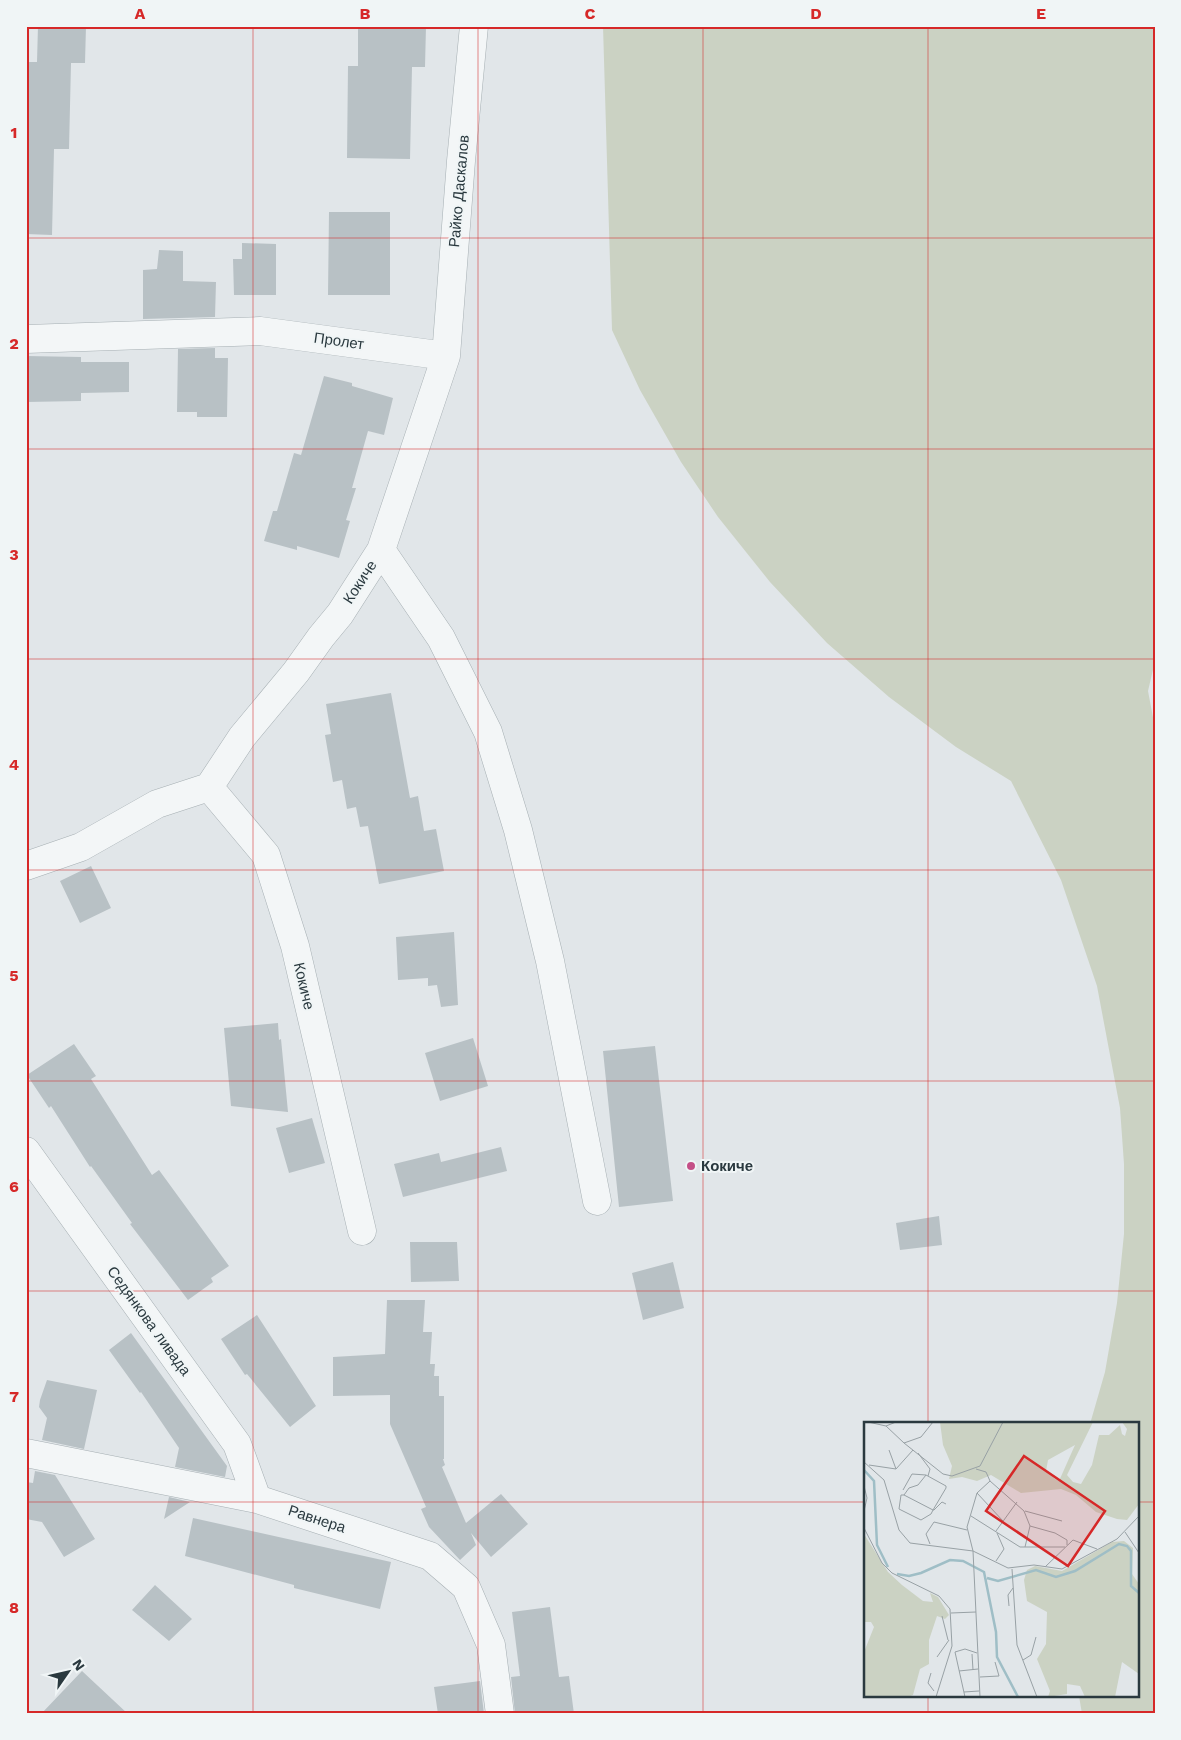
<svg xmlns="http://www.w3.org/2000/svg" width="1181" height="1740" font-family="'Work Sans',sans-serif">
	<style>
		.green { fill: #cbd2c3 }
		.building { fill: #b8c1c5 }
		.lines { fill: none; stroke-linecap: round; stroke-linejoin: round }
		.minor-casing { stroke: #a6afb3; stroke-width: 29 }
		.minor { stroke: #f3f6f7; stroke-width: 28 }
		.grid { fill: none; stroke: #d62828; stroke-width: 1; stroke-opacity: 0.55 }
		.poi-dot { fill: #c44f87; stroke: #f0f5f6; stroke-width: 2 }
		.labels { text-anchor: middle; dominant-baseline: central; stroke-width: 4; stroke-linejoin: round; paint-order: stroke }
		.street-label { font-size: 15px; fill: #2a393f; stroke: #f0f5f6 }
		.poi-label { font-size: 15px; font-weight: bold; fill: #2a393f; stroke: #f0f5f6; text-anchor: start }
		.inset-river { fill: none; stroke: #9fbec6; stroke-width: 2.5 }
		.inset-road { fill: none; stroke: #98a1a5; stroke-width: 1 }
		.view { fill: #d62828; fill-opacity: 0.15; stroke: #d62828; stroke-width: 2.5 }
		.inset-edge { fill: none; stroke: #2a393f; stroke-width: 2.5 }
		.neatline { fill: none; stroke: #d62828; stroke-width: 2 }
		.grid-label { font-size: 16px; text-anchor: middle; font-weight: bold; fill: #d62828 }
	</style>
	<rect width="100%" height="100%" fill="#e1e6e9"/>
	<!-- green -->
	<path class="green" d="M 603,26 L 1155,26 L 1155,661 L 1148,691 L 1155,728 L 1155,1714 L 1082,1714 L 1079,1696 L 1137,1696 L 1137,1424 L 1090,1424 L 1105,1372 L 1117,1303 L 1124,1234 L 1124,1164 L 1120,1108 L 1097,986 L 1061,880 L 1011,781 L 956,747 L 889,697 L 827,643 L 770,582 L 718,517 L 681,462 L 640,390 L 612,330 Z"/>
	<!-- building -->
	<path class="building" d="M 38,26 L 86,26 L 85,63 L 71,63 L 69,149 L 54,149 L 52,235 L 26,234 L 26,62 L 37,62 Z
		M 358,26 L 426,26 L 425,67 L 412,67 L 410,159 L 347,158 L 348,66 L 358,66 Z
		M 329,212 L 390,212 L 390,295 L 328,295 Z
		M 242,243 L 276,244 L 276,295 L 234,295 L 233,259 L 242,259 Z
		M 159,250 L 183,251 L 183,281 L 216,282 L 215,317 L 143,319 L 143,270 L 157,269 Z
		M 215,348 L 215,358 L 228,358 L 227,417 L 197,417 L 197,412 L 177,412 L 178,349 Z
		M 26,356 L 81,357 L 81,362 L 129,362 L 129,392 L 81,393 L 81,401 L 26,402 Z
		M 324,376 L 352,383 L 352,386 L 393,398 L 384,435 L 368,431 L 352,488 L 356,488 L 346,520 L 350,521 L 339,558 L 297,546 L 297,550 L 264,541 L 273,511 L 277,511 L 294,453 L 301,455 Z
		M 391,693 L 410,798 L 418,796 L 424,831 L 436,829 L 444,871 L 379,884 L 368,826 L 360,827 L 356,807 L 347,809 L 342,780 L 333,782 L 325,735 L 331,734 L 326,704 Z
		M 91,866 L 111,908 L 80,923 L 60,881 Z
		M 454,932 L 458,1005 L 441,1007 L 437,985 L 428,986 L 428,978 L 398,980 L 396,937 Z
		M 278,1023 L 279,1040 L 281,1039 L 288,1112 L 231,1106 L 224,1028 Z
		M 473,1038 L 488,1086 L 440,1101 L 425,1053 Z
		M 74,1044 L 96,1076 L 91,1079 L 152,1175 L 159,1170 L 229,1266 L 211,1278 L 213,1282 L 188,1300 L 130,1224 L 132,1223 L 91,1166 L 90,1167 L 51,1106 L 49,1108 L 27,1075 Z
		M 655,1046 L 673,1201 L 619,1207 L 603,1051 Z
		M 312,1118 L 325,1163 L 289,1173 L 276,1128 Z
		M 501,1147 L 507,1171 L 403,1197 L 394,1164 L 439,1153 L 441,1162 Z
		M 939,1216 L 942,1245 L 900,1250 L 896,1223 Z
		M 410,1242 L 457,1242 L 459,1281 L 411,1282 Z
		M 673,1262 L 684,1308 L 643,1320 L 632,1273 Z
		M 387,1300 L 425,1300 L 423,1332 L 432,1332 L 430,1364 L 435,1364 L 434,1376 L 439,1376 L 439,1396 L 444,1396 L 444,1459 L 443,1459 L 445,1465 L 442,1467 L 466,1523 L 501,1494 L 528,1524 L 491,1557 L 471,1533 L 476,1545 L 460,1560 L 429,1527 L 421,1509 L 426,1507 L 390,1424 L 390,1395 L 333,1396 L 333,1357 L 385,1354 Z
		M 257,1315 L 316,1406 L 290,1427 L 247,1374 L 245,1375 L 221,1339 Z
		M 131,1333 L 227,1466 L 225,1477 L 175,1467 L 179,1448 L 141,1392 L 140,1393 L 109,1350 Z
		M 47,1380 L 97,1390 L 84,1449 L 42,1440 L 47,1418 L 39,1407 L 40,1400 Z
		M 35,1471 L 55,1475 L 95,1539 L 64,1557 L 42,1522 L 26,1519 L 26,1482 L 33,1483 Z
		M 169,1497 L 190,1502 L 164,1519 Z
		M 193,1518 L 391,1562 L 380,1609 L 294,1588 L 294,1585 L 185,1556 Z
		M 155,1585 L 192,1619 L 169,1641 L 132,1610 Z
		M 550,1607 L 559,1677 L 569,1676 L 574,1714 L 515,1714 L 511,1677 L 520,1676 L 512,1612 Z
		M 82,1671 L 128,1714 L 41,1714 Z
		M 480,1681 L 484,1714 L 438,1714 L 434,1687 Z"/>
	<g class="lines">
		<!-- minor casing -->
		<g class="minor-casing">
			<path id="minor" d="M 26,339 L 260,331 L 446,356
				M 381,550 L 441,638 L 488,732 L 518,830 L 550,961 L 597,1201
				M 209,787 L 242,737 L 296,672 L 321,637 L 340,614 L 381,550 L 446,356 L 461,161 L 474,26
				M 209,787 L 266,855 L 295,946 L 362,1231
				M 26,866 L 81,847 L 157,804 L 209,787
				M 26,1151 L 237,1444 L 257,1499
				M 26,1453 L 257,1499 L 430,1556 L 466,1587 L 491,1645 L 500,1714"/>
		</g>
		<!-- minor -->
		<use href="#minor" class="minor"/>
	</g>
	<!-- grid -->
	<path class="grid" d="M 253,26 L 253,1714M 478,26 L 478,1714M 703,26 L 703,1714M 928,26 L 928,1424M 26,238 L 1155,238M 26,449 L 1155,449M 26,659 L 1155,659M 26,870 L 1155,870M 26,1081 L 1155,1081M 26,1291 L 1155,1291M 26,1502 L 865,1502M 1137,1502 L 1155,1502M 928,1696 L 928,1714"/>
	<!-- markers -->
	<circle class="poi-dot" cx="691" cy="1166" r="5"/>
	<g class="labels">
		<!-- street labels -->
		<g class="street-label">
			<text transform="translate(459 191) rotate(-85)">Райко Даскалов</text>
			<text transform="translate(339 341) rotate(8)">Пролет</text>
			<text transform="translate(360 582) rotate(-57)">Кокиче</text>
			<text transform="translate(304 986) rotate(77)">Кокиче</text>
			<text transform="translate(149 1321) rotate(54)">Седянкова ливада</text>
			<text transform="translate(317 1519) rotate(18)">Равнера</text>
		</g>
		<!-- poi labels -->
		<g class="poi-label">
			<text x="701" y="1166">Кокиче</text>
		</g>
	</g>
	<!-- overview -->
	<g transform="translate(864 1422)">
		<rect width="275" height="275" fill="#e1e6e9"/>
		<path d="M 76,0 L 229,0 L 203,53 L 209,60 L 217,62 L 228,43 L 235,13 L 245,13 L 256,3 L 258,12 L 261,14 L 263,7 L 258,0 L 275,0 L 275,82 L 263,98 L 253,97 L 232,90 L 212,73 L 197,67 L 157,71 L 127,53 L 113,59 L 98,55 L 85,57 L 88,44 L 79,23 ZM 211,23 L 195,59 L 191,57 L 182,49 L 184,38 ZM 0,112 L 24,150 L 38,163 L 59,179 L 69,180 L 66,171 L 74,175 L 85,193 L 81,197 L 73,194 L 65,218 L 65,242 L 56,247 L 49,273 L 44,275 L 0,275 L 0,230 L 10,205 L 7,200 L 0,200 ZM 260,119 L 269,126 L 268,152 L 275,162 L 275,252 L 258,240 L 251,275 L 221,275 L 216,264 L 203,262 L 203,272 L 184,275 L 186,269 L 173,237 L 182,222 L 183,190 L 163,179 L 160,158 L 163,148 L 171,144 L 198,149 L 248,120 Z" fill="#cbd2c3" fill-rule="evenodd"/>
		<path class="inset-river" d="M 0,48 L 10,59 L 13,123 L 24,145M 33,152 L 45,154 L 57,151 L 86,138 L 99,139 L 120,150 L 132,210 L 133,235 L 154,275M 123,156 L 134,159 L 172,148 L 192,155 L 211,149 L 255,122 L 263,124 L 267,129 L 267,164 L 275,171"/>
		<path class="inset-road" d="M 4,0 L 22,4 L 32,0M 22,4 L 40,21 L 57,15 L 69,0M 40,21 L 79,52 L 88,54 L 116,44 L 139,0M 25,28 L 32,47M 54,31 L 66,47 L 64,54M 0,40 L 20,58 L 35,108 L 46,121 L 109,129 L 103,105 L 113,71 L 126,59 L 160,89 L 166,104 L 161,125M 5,43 L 32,47 L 49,28M 112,47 L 122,50 L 126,59M 0,64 L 3,76 L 0,89M 39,68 L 48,52 L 62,53M 113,71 L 139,99M 40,73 L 45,66 L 54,63 L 62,53 L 82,64 L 82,66 L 69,88 L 67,92 L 57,98 L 35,87 L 37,73 L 40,73 L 69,88 L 70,88 L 78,80 L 82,82M 161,89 L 198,99M 107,94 L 156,125 L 201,125M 166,104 L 191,111 L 203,118 L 203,123M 0,106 L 18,141 L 28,151 L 75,174 L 86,187 L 88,224 L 72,275M 132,109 L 153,80M 261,110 L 275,131M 66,122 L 62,112 L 70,100 L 103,108M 132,139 L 140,127 L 133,111M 181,145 L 209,118 L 233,127M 148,147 L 153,223 L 173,275M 145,184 L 144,173 L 149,166M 87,191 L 112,190M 78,194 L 84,218M 108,232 L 109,248M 73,235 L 85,218M 159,238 L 167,233 L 172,215M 95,249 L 114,247M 67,251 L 64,261 L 70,269M 116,255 L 135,254 L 131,240M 100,270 L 115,269M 101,275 L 91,230 L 101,227 L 113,231M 116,275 L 109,129 L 144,146 L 170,143 L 198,147 L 253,117 L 275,94"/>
		<path class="view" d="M 160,34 L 241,89 L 204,144 L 122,89 Z"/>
		<rect width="275" height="275" class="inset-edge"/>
	</g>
	<!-- border -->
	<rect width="1181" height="1740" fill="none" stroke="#f0f5f6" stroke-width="55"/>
	<!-- north arrow -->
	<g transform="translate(68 1672) rotate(56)" stroke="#f0f5f6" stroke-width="4" paint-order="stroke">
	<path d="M0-4L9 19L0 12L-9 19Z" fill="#2a393f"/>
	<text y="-8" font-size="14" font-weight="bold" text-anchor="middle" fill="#2a393f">N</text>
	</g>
	<rect x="28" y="28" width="1126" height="1684" class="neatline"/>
	<g class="grid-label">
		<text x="140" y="19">A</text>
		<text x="365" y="19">B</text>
		<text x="590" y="19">C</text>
		<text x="816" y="19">D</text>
		<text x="1041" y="19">E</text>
		<text x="14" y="138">1</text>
		<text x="14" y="349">2</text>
		<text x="14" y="560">3</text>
		<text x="14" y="770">4</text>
		<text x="14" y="981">5</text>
		<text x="14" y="1192">6</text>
		<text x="14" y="1402">7</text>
		<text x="14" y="1613">8</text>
	</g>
</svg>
